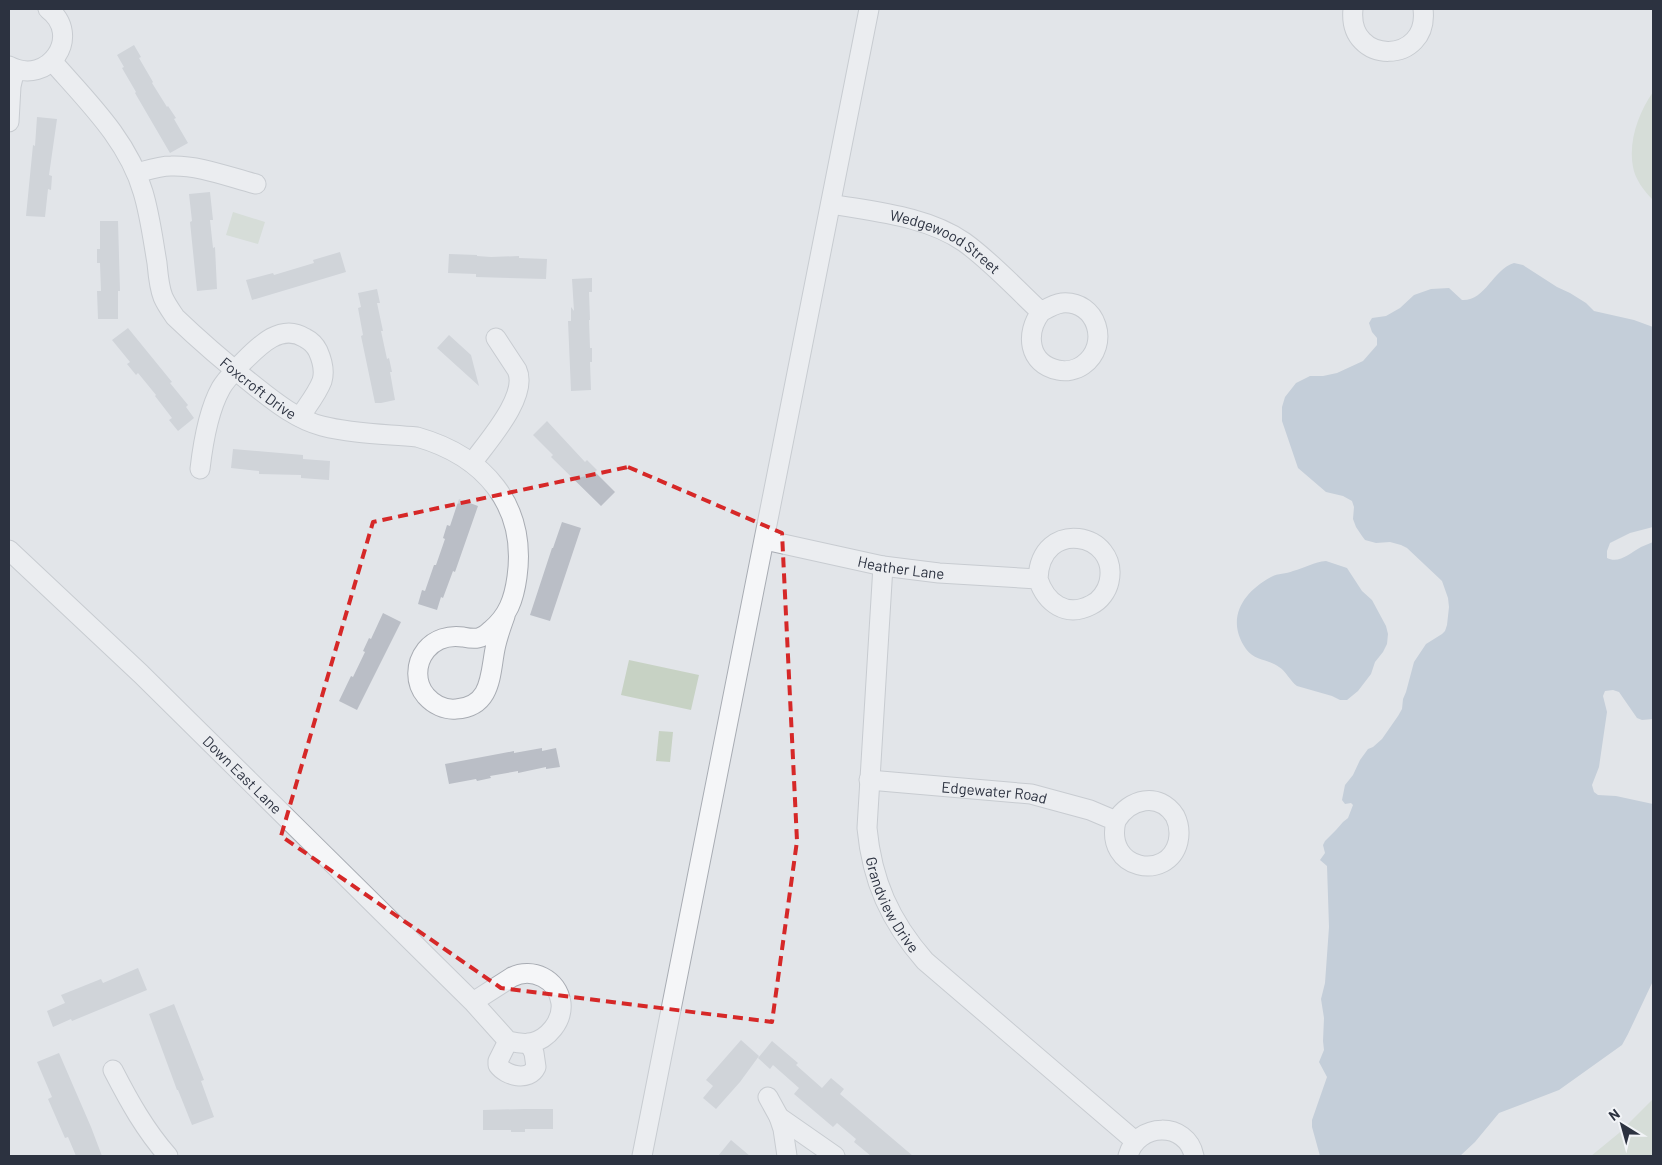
<svg xmlns="http://www.w3.org/2000/svg" width="1662" height="1165" font-family="Barlow,sans-serif">
	<style>
		.green { fill: #c7d2c4 }
		.water { fill: #a1b1c5 }
		.building { fill: #babec6 }
		.lines { fill: none; stroke-linecap: round; stroke-linejoin: round }
		.minor-casing { stroke: #a8acb3; stroke-width: 21 }
		.minor { stroke: #f5f6f8; stroke-width: 19 }
		.marked { fill: none; stroke: #d62828; stroke-width: 4; stroke-dasharray: 10 6; stroke-linejoin: round }
		.labels { text-anchor: middle; dominant-baseline: central; stroke-width: 4; stroke-linejoin: round; paint-order: stroke }
		.street-label { font-size: 15px; fill: #2c3240; stroke: #f2f4f7 }
	</style>
	<rect width="100%" height="100%" fill="#e2e5e9"/>
	<!-- green -->
	<path class="green" d="M 1653,92 L 1653,200 C 1644,191 1635,179 1633,167 C 1628,141 1639,112 1653,92 Z
		M 233,212 L 265,222 L 258,244 L 226,235 Z
		M 629,660 L 699,675 L 691,710 L 621,695 Z
		M 659,731 L 673,732 L 670,762 L 656,761 Z
		M 1653,1099 L 1653,1156 L 1591,1156 L 1619,1133 Z"/>
	<!-- water -->
	<path class="water" d="M 1514,263 L 1523,265 L 1557,287 L 1570,293 L 1586,303 L 1594,311 L 1634,320 L 1653,327 L 1653,527 L 1630,533 L 1610,543 L 1607,551 L 1607,558 C 1619,564 1630,553 1641,547 C 1645,545 1649,544 1653,542 L 1653,719 L 1642,720 L 1637,718 L 1619,692 L 1613,690 L 1605,691 L 1603,696 L 1607,712 L 1599,767 L 1592,785 L 1594,792 L 1598,795 L 1616,796 L 1653,804 L 1653,981 L 1628,1034 L 1622,1045 L 1559,1090 L 1499,1113 L 1475,1142 L 1460,1156 L 1320,1156 L 1312,1127 L 1312,1120 L 1327,1077 L 1319,1062 L 1324,1050 L 1323,1041 L 1324,1018 L 1321,999 L 1325,983 L 1329,927 L 1327,866 L 1320,860 L 1325,853 L 1323,845 L 1325,841 L 1336,830 L 1343,822 L 1348,818 L 1353,805 L 1351,803 L 1345,804 L 1342,800 L 1345,785 L 1353,775 L 1360,760 L 1368,749 L 1373,747 L 1382,739 L 1398,716 L 1402,709 L 1403,699 L 1406,692 L 1414,662 L 1426,644 L 1442,634 L 1445,631 L 1447,625 L 1449,607 L 1448,598 L 1442,581 L 1407,548 L 1401,545 L 1390,542 L 1376,543 L 1365,540 L 1362,536 L 1356,527 L 1353,519 L 1354,507 L 1352,501 L 1343,496 L 1326,492 L 1298,468 L 1282,421 L 1282,407 L 1285,397 L 1296,383 L 1310,376 L 1323,376 L 1337,373 L 1363,361 L 1377,345 L 1377,338 L 1372,332 L 1369,323 L 1372,318 L 1386,316 L 1400,308 L 1414,295 L 1431,289 L 1449,288 L 1462,300 C 1486,301 1492,270 1514,263 Z
		M 1326,561 L 1347,568 L 1362,591 L 1372,600 L 1386,626 L 1388,634 L 1387,644 L 1383,652 L 1375,662 L 1371,674 L 1358,691 L 1347,700 L 1340,700 L 1332,696 L 1297,686 C 1290,681 1286,671 1279,667 C 1268,659 1255,661 1246,649 C 1225,619 1243,592 1271,577 C 1278,573 1286,574 1293,571 C 1305,568 1314,562 1326,561 Z"/>
	<!-- building -->
	<path class="building" d="M 134,45 L 141,57 L 139,58 L 153,82 L 152,83 L 167,107 L 168,106 L 176,118 L 174,119 L 188,143 L 170,153 L 135,93 L 136,92 L 122,68 L 124,67 L 117,55 Z
		M 37,117 L 57,119 L 49,175 L 52,176 L 51,190 L 48,189 L 45,217 L 26,216 L 33,145 L 35,146 Z
		M 210,192 L 213,220 L 210,220 L 213,248 L 215,247 L 217,289 L 197,291 L 190,222 L 192,221 L 189,194 Z
		M 100,221 L 118,221 L 120,291 L 118,291 L 118,319 L 98,319 L 97,291 L 101,291 L 100,263 L 97,263 L 97,249 L 100,249 Z
		M 340,252 L 346,272 L 252,300 L 246,280 L 273,273 L 274,275 L 314,263 L 313,260 Z
		M 449,254 L 477,255 L 477,256 L 491,257 L 519,256 L 519,258 L 547,259 L 546,279 L 476,277 L 476,274 L 448,273 Z
		M 592,278 L 592,292 L 589,292 L 590,320 L 589,320 L 590,348 L 592,348 L 592,362 L 590,362 L 591,390 L 571,391 L 568,321 L 571,321 L 571,307 L 574,311 L 572,279 Z
		M 377,289 L 380,303 L 377,303 L 383,331 L 381,331 L 387,359 L 389,358 L 392,372 L 390,372 L 395,400 L 381,403 L 375,403 L 361,336 L 363,335 L 358,308 L 361,307 L 358,293 Z
		M 128,328 L 172,382 L 170,383 L 188,405 L 186,407 L 194,418 L 178,431 L 169,420 L 172,418 L 155,396 L 156,395 L 138,373 L 136,375 L 127,364 L 130,362 L 112,340 Z
		M 449,335 L 471,355 L 479,386 L 437,348 Z
		M 547,421 L 585,462 L 587,460 L 597,470 L 595,472 L 615,492 L 601,506 L 551,457 L 553,455 L 533,435 Z
		M 233,449 L 303,455 L 303,459 L 330,461 L 329,480 L 301,478 L 301,475 L 259,474 L 259,471 L 231,468 Z
		M 459,499 L 478,506 L 455,572 L 453,571 L 443,598 L 441,597 L 437,610 L 418,604 L 422,590 L 425,591 L 434,565 L 436,565 L 445,539 L 443,538 L 447,525 L 450,526 Z
		M 562,522 L 581,528 L 550,621 L 530,615 L 552,548 L 553,548 Z
		M 383,613 L 401,622 L 357,710 L 339,701 L 351,676 L 353,677 L 365,652 L 363,651 L 369,638 L 371,639 Z
		M 542,748 L 542,751 L 556,748 L 560,767 L 546,769 L 546,767 L 518,773 L 518,771 L 490,776 L 491,778 L 477,781 L 476,779 L 449,784 L 445,764 L 514,751 L 514,753 Z
		M 138,968 L 147,990 L 72,1021 L 71,1019 L 53,1027 L 47,1011 L 65,1003 L 61,995 L 101,979 L 103,983 Z
		M 174,1004 L 204,1080 L 201,1081 L 214,1117 L 192,1125 L 178,1090 L 177,1090 L 149,1014 Z
		M 741,1040 L 759,1056 L 740,1082 L 716,1109 L 703,1098 L 713,1086 L 706,1080 Z
		M 772,1041 L 798,1063 L 796,1065 L 822,1088 L 831,1078 L 844,1089 L 840,1094 L 913,1156 L 871,1156 L 854,1142 L 856,1139 L 837,1123 L 833,1127 L 794,1094 L 799,1088 L 773,1065 L 770,1069 L 758,1058 Z
		M 59,1053 L 91,1127 L 102,1156 L 76,1156 L 68,1137 L 65,1138 L 48,1099 L 52,1097 L 37,1062 Z
		M 525,1109 L 553,1109 L 553,1129 L 525,1129 L 525,1132 L 511,1132 L 511,1130 L 483,1130 L 483,1110 Z
		M 731,1140 L 750,1156 L 718,1156 Z"/>
	<g class="lines">
		<!-- minor casing -->
		<g class="minor-casing">
			<g id="minor">
				<path d="M 1353,9 C 1347,66 1430,65 1423,9"/>
				<path id="s1" d="M 52,61 C 87,101 128,140 143,192 C 150,215 153,240 157,263 C 158,274 159,287 163,297 C 166,304 171,311 175,317 C 201,342 228,365 256,387 C 276,403 298,420 322,426 C 353,434 386,434 417,437 C 484,456 527,505 517,577 C 514,599 508,616 491,630 C 487,634 483,637 478,638 C 473,639 468,638 463,637 C 449,635 435,639 426,650 C 415,664 415,683 426,696 C 434,705 445,710 456,709 C 492,707 490,674 495,649 C 497,638 501,627 505,616"/>
				<path d="M 9,66 C 49,87 83,35 48,9"/>
				<path d="M 9,122 L 11,86 L 15,69"/>
				<path d="M 137,173 C 148,170 159,166 171,166 C 199,165 229,177 256,184"/>
				<path id="s2" d="M 831,204 C 875,212 926,216 964,242 C 992,262 1016,289 1041,312 C 1025,333 1028,364 1058,370 C 1066,372 1076,370 1083,365 C 1111,345 1097,300 1062,303 C 1054,304 1048,308 1041,312"/>
				<path d="M 472,463 C 487,442 529,396 517,370 L 496,338"/>
				<path d="M 200,469 C 203,443 208,411 221,388 C 226,379 234,372 241,364 C 257,348 280,322 305,338 C 311,341 315,345 318,351 C 322,360 325,371 322,381 C 317,394 307,406 300,417"/>
				<path id="s3" d="M 765,540 L 883,566 L 939,573 L 1038,579 C 1046,603 1066,618 1091,605 C 1100,601 1107,591 1109,582 C 1120,532 1040,517 1038,579"/>
				<path id="s4" d="M 9,550 L 141,674 L 473,1002 L 508,1041 C 516,1043 524,1044 531,1043 C 548,1039 563,1021 561,1003 C 558,979 532,967 512,977 L 473,1002"/>
				<path id="s5" d="M 883,566 L 867,828 C 872,881 890,921 925,961 L 1135,1141"/>
				<path id="s6" d="M 869,780 L 1031,794 L 1090,810 L 1116,821 C 1104,870 1168,882 1178,842 C 1180,833 1179,824 1175,816 C 1159,791 1129,799 1116,821"/>
				<path d="M 508,1041 L 498,1061 L 498,1065 C 506,1076 529,1082 536,1067 L 534,1053 L 529,1043"/>
				<path d="M 113,1070 C 129,1101 145,1130 168,1156"/>
				<path d="M 768,1097 L 779,1117 L 835,1156"/>
				<path d="M 779,1117 L 783,1129 L 787,1156"/>
				<path d="M 642,1156 L 869,9"/>
				<path d="M 1128,1156 C 1137,1122 1187,1121 1194,1156"/>
			</g>
		</g>
		<!-- minor -->
		<use href="#minor" class="minor"/>
	</g>
	<!-- marked area -->
	<path d="M0 0H1662V1165H0ZM 628,467 L 782,533 L 797,841 L 772,1022 L 501,988 L 281,836 L 373,522 Z" fill="#e2e5e9" fill-opacity=".55" fill-rule="evenodd"/>
	<path class="marked" d="M 628,467 L 782,533 L 797,841 L 772,1022 L 501,988 L 281,836 L 373,522 Z"/>
	<g class="labels">
		<!-- street labels -->
		<g class="street-label">
			<text stroke="none"><textPath href="#s2" startOffset="122">Wedgewood Street</textPath></text>
			<text stroke="none"><textPath href="#s1" startOffset="401">Foxcroft Drive</textPath></text>
			<text stroke="none"><textPath href="#s3" startOffset="139">Heather Lane</textPath></text>
			<text stroke="none"><textPath href="#s4" startOffset="324">Down East Lane</textPath></text>
			<text stroke="none"><textPath href="#s6" startOffset="126">Edgewater Road</textPath></text>
			<text stroke="none"><textPath href="#s5" startOffset="344">Grandview Drive</textPath></text>
		</g>
	</g>
	<!-- border -->
	<rect width="1662" height="1165" fill="none" stroke="#2c3240" stroke-width="20"/>
	<!-- north arrow -->
	<g transform="translate(1622 1125) rotate(323)" stroke="#f2f4f7" stroke-width="4" paint-order="stroke">
	<path d="M0-4L9 19L0 12L-9 19Z" fill="#2c3240"/>
	<text y="-8" font-size="14" font-weight="bold" text-anchor="middle" fill="#2c3240">N</text>
	</g>
</svg>
